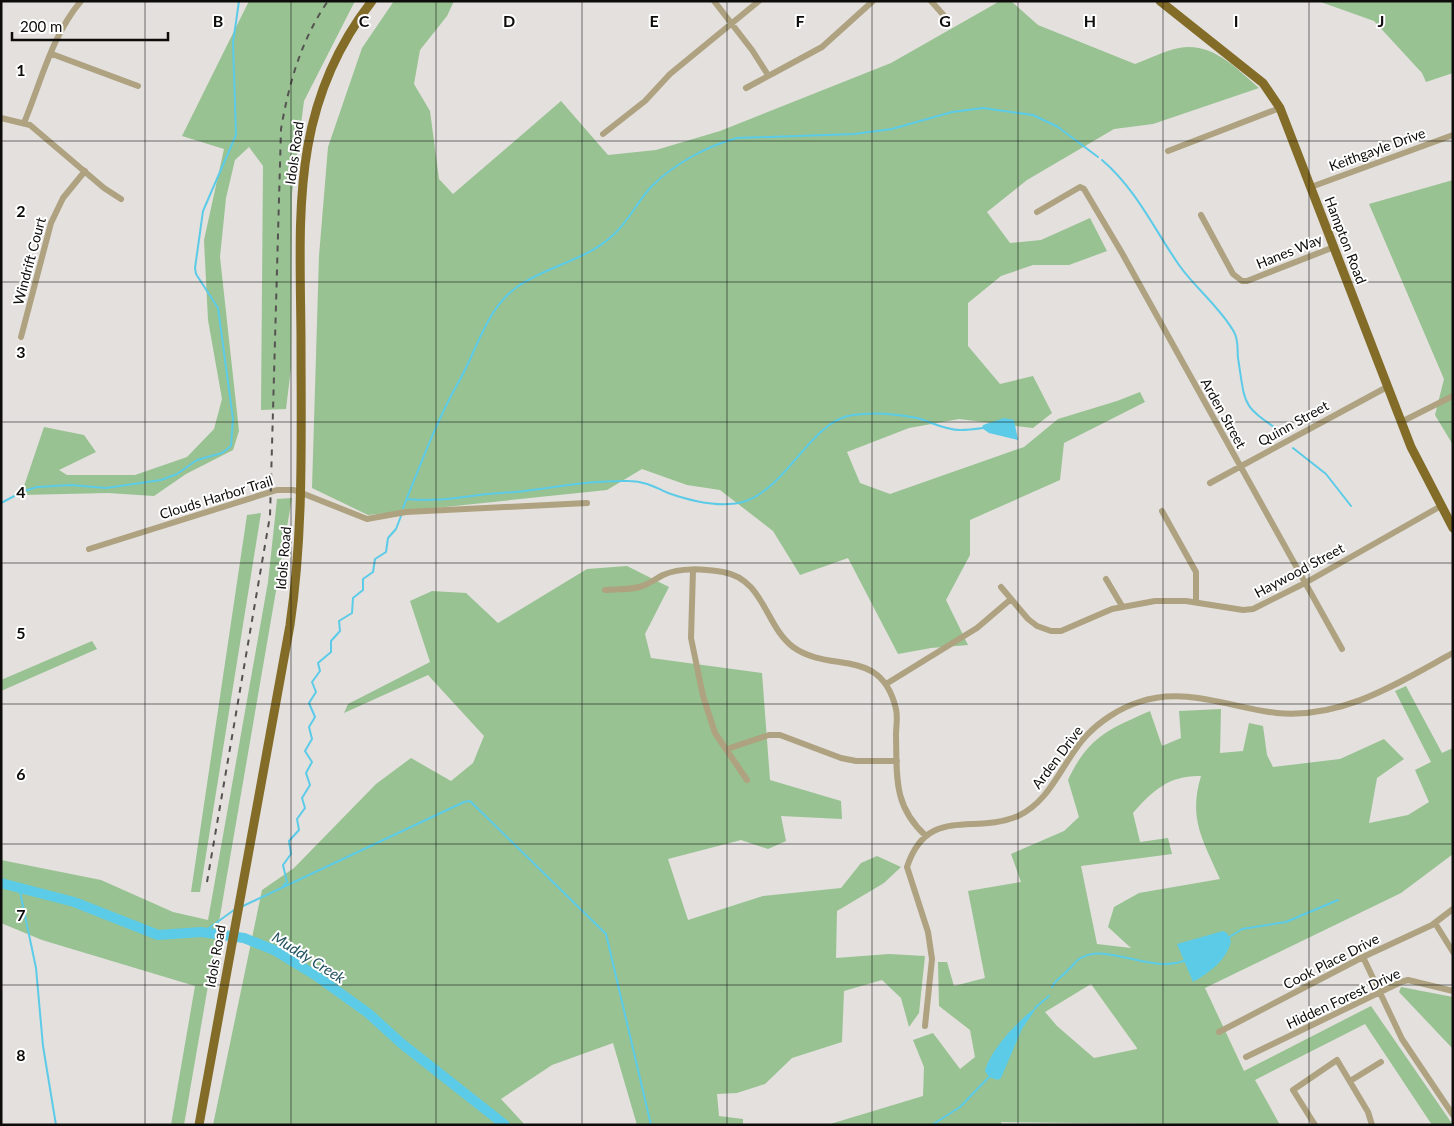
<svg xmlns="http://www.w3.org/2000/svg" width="1454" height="1126" font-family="Lato,sans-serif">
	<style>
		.green { fill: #98c292; fill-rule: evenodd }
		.water { fill: #5ccbe8 }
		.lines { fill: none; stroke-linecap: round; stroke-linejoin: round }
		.stream { stroke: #5ccbe8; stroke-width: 2 }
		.river { stroke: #5ccbe8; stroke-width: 10 }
		.minor { stroke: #aea280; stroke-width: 6 }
		.major { stroke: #836c27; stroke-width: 9 }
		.rail { stroke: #555351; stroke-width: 2; stroke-dasharray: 6 6; stroke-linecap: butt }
		.grid { fill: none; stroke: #0d0c0b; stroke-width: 1; stroke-opacity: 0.55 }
		.labels { text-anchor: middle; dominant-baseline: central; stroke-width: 4; stroke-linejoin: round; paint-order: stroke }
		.street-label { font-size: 14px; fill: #0d0c0b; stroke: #fff }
		.water-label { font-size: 15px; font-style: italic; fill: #22525f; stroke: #fff }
		.grid-label { font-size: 16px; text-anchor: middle; font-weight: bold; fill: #0d0c0b; stroke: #fff; stroke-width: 4; stroke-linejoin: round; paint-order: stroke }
	</style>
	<rect width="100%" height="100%" fill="#e3e0dd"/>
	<!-- green -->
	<path class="green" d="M 249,1 L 355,1 L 304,101 L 292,194 L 291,368 L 286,409 L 261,410 L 263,166 L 249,147 L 235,160 L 226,198 L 220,257 L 239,431 L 233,450 L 186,474 L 154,496 L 108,493 L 21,495 L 44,427 L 84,435 L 96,452 L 59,470 L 67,475 L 135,475 L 187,457 L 214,429 L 222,399 L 208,320 L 204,240 L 224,149 L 182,136 Z
		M 394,1 L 454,1 L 447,16 L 420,50 L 414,84 L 430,111 L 439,179 L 453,194 L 561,101 L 608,155 L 656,150 L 720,131 L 891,63 L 1000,1 L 1011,1 L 1038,25 L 1135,64 C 1149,59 1164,51 1179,48 C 1212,42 1236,68 1259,88 L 1153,124 L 1114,129 L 1027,180 L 987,212 L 1010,243 L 1041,240 L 1090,218 L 1107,251 L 1069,265 L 1033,265 L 1001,276 L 968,303 L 968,346 L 1000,384 L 1033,376 L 1052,413 L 1033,428 L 959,419 L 909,428 L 847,452 L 860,483 L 890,494 L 1024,447 L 1058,419 L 1117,401 L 1140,392 L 1145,402 L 1064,443 L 1060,480 L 970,520 L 970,555 L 946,600 L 968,645 L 931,648 L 898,654 L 848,558 L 800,575 L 773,531 L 720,490 L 687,485 L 642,469 L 607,490 L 368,515 L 312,488 L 319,256 L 328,147 L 362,48 Z
		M 1318,1 L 1453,1 L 1453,73 L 1426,82 L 1422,73 L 1374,21 Z
		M 1453,180 L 1453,445 L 1435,415 L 1444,379 L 1369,204 Z
		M 292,498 L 184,1125 L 171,1125 L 195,986 L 42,940 L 1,923 L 1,860 L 101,880 L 173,912 L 208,920 L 268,582 L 277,499 Z
		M 261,513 L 200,892 L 191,892 L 247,515 Z
		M 627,566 L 669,587 L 645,634 L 651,658 L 762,673 L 770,780 L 841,801 L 842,819 L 781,816 L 786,841 L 768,849 L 741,840 L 668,859 L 688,920 L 763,896 L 841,888 L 861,863 L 877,856 L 901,867 L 884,883 L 837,911 L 836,958 L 889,954 L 925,956 L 919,1013 L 909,1027 L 901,998 L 882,980 L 844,991 L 842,1042 L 792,1058 L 765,1084 L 737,1093 L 717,1094 L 719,1116 L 743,1119 L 743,1125 L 637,1125 L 613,1043 L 552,1065 L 501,1099 L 525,1125 L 213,1125 L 262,890 L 294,868 L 376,784 L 411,758 L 451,781 L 473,763 L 484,736 L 428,675 L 344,713 L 348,704 L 430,662 L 410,601 L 432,591 L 466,593 L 498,623 L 587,569 Z
		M 92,641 L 97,649 L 1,691 L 1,680 Z
		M 1406,686 L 1442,753 L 1453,748 L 1453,854 L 1401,893 L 1205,988 L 1244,1071 L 1371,1006 L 1453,1125 L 1432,1125 L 1365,1024 L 1255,1080 L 1280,1125 L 1001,1122 L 1002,1125 L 827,1125 L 923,1096 L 924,1067 L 913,1040 L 933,1033 L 960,1069 L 975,1057 L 970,1030 L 939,1006 L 938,962 L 947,962 L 954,986 L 985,978 L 968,891 L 1021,882 L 1011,854 L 1064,831 L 1079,817 L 1068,780 C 1088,737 1109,729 1150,711 L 1162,746 L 1181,738 L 1179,711 L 1221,709 L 1220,753 L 1243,751 L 1249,723 L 1263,726 L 1267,755 L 1273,767 L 1340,759 L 1384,739 L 1404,759 L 1377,778 L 1369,823 L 1408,815 L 1429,802 L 1415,770 L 1431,762 L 1395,691 ZM 1201,776 C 1188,819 1203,840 1220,879 L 1139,893 L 1114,907 L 1108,927 L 1131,948 L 1097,944 L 1081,866 L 1172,854 L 1168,838 L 1140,842 L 1133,813 C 1153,790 1170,775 1201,776 ZM 1091,984 L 1137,1048 L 1137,1049 L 1094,1058 L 1057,1026 L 1045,1012 Z
		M 1401,987 L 1453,997 L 1453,1049 L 1399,992 Z"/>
	<!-- water -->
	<path class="water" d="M 1004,418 L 1014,420 L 1018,440 L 989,433 L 982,428 L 983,425 Z
		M 1223,931 L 1227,933 L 1231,941 C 1227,960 1209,973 1193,982 L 1177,944 Z
		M 1037,1007 L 1022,1029 L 1001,1078 L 998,1080 L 989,1077 L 985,1071 C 990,1050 1019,1019 1037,1007 Z"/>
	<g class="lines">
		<!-- stream -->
		<path class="stream" d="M 1102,160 C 1136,189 1154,229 1179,265 C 1195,288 1220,307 1234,332 C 1239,341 1237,349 1238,358 C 1246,409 1241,404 1284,434
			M 1293,448 L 1326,474 L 1351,506
			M 407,499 C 431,502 455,498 479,495 C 493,493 509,493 524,491 C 559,487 593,480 629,481 C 644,481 655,487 668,493 C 691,501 722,509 746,501 C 789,485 812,420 853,415 C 872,412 897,414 917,418 C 931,422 945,430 960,430 C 968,430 976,429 983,428
			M 1,503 L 24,491 L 37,487 L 71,485 L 106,488 L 161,480 L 177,474 L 197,460 L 222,453 L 231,446 L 233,419 L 218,308 L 196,274 L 195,268 L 203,211 L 236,135 L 233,43 L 239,1
			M 403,508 C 420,466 436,422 458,383 C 477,351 485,310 517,287 C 546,266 585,261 612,236 C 629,222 637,201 652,186 C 674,164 707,146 737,138 L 854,134 L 892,129 L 952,112 L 983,108 L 1033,115 L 1058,127 L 1098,157
			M 283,886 L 287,882 L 283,865 L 291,854 L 289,841 L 299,830 L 297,819 L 305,808 L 302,798 L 310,785 L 306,773 L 312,762 L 305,751 L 312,739 L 309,727 L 315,717 L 309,703 L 316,692 L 312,682 L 320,671 L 318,663 L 331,652 L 331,641 L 340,631 L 339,621 L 352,613 L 353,598 L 363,590 L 363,579 L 373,572 L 375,559 L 386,552 L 388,538 L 396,529 L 401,516
			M 19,887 L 36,968 L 43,1046 L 56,1125
			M 243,906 L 464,802 L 470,801 L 606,934 L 651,1125
			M 202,933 L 234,910
			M 1228,938 L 1242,929 L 1286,922 L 1338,900
			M 1052,987 C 1055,980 1063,976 1068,970 C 1072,967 1075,962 1079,959 C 1107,941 1150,975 1186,960
			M 1035,1008 L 1049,996
			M 932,1125 L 960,1107 L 989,1077"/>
		<!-- river -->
		<path class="river" d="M 1,883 L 74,902 L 158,935 L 201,932 L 223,935 L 244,938 L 274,950 L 315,975 L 368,1013 L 401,1043 L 505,1125"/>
		<!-- minor -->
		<path class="minor" d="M 714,1 L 752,50 L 768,75
			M 931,1 L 947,19
			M 52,54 L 138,86
			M 746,88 L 822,47 L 873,1
			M 1,118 L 30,125 L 104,188 L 121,199
			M 24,123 C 41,82 52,35 81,1
			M 603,134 L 645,101 L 670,74 L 759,1
			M 1168,151 L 1280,108
			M 1311,187 L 1453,135
			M 1037,212 L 1080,187 L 1084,189 L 1122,253 L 1342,649
			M 1201,215 L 1233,274 L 1242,281 L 1247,281 L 1334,247
			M 21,337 L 51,223 L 63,198 L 85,171
			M 1401,422 L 1453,396
			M 1210,483 L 1387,387
			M 1162,511 L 1196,572 L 1196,602
			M 89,549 L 277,490 L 294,490 L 367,519 L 406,512 L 587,503
			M 693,570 L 691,638 L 703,696 L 715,733 L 747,780
			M 1106,579 L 1122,606
			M 1001,587 L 1028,619 L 1037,626 L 1051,631 L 1061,631 L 1112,609 L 1155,601 L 1186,601 L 1243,610 L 1253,609 L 1305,583 L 1441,506
			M 605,590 C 616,589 628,590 639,587 C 648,585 655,579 663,575 C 681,567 703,569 723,572 C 764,579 765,626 793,647 C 831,674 881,646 896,709 C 898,717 896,727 896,735 C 897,777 893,806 926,836
			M 886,684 L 977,628 L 1011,599
			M 727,749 L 769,735 L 780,735 L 841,758 L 856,761 L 897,761
			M 1435,923 L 1453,952
			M 1363,957 L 1402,1039 L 1453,1115
			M 925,1026 L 932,959 L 928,932 L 907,867 C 927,805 974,835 1018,816 C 1052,800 1062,762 1086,736 C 1100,721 1120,708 1139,702 C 1186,686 1231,708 1277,713 C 1343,719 1398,683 1453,653
			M 1219,1032 L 1363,957 L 1432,925 L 1453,909
			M 1246,1057 L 1401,982 L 1408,980 L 1453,991
			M 1350,1081 L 1381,1062
			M 1315,1125 L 1293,1090 L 1337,1060 L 1368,1112 L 1372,1125"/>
		<!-- major -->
		<path class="major" d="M 1160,1 L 1263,83 L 1280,108 L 1411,447 L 1453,528
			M 199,1125 L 290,625 C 304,530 301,434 301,338 C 300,213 290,106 372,1"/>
		<!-- rail -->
		<path class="rail" d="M 207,882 L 270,516 L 281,129 C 289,83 301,40 328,1"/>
	</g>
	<!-- grid -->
	<path class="grid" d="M 145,1 L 145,1125M 291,1 L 291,1125M 436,1 L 436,1125M 582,1 L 582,1125M 727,1 L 727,1125M 872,1 L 872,1125M 1018,1 L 1018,1125M 1163,1 L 1163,1125M 1309,1 L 1309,1125M 1,141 L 1453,141M 1,282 L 1453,282M 1,422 L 1453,422M 1,563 L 1453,563M 1,704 L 1453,704M 1,844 L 1453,844M 1,985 L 1453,985"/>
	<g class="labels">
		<!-- street labels -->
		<g class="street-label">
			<text transform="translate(1377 149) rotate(-20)">Keithgayle Drive</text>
			<text transform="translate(294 153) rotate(-82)">Idols Road</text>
			<text transform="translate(1346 240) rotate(69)">Hampton Road</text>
			<text transform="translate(1289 251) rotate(-22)">Hanes Way</text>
			<text transform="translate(29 261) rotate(-75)">Windrift Court</text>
			<text transform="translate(1224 413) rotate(61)">Arden Street</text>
			<text transform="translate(1293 423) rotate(-29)">Quinn Street</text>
			<text transform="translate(216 497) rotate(-17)">Clouds Harbor Trail</text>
			<text transform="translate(283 558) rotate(-85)">Idols Road</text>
			<text transform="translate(1299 570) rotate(-28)">Haywood Street</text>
			<text transform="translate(1057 757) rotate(-53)">Arden Drive</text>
			<text transform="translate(215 956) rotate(-80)">Idols Road</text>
			<text transform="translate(1331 961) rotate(-27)">Cook Place Drive</text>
			<text transform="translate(1343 998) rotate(-25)">Hidden Forest Drive</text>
		</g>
		<!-- water labels -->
		<g class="water-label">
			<text transform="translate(309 957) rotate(32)">Muddy Creek</text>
		</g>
	</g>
	<g class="grid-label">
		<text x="218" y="27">B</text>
		<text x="364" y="27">C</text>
		<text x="509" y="27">D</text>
		<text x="654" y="27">E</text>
		<text x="800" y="27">F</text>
		<text x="945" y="27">G</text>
		<text x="1090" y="27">H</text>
		<text x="1236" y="27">I</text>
		<text x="1381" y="27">J</text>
		<text x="21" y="76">1</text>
		<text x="21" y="217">2</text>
		<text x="21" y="358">3</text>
		<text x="21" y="498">4</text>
		<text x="21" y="639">5</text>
		<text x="21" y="780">6</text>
		<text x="21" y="921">7</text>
		<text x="21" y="1061">8</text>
	</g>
	<!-- border -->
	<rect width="1454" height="1126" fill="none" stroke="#0d0c0b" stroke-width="5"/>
	<!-- scale -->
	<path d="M12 32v8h156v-8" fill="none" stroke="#0d0c0b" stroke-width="2.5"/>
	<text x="20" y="32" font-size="15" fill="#0d0c0b" stroke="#ffffff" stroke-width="4" paint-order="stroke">200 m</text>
</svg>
